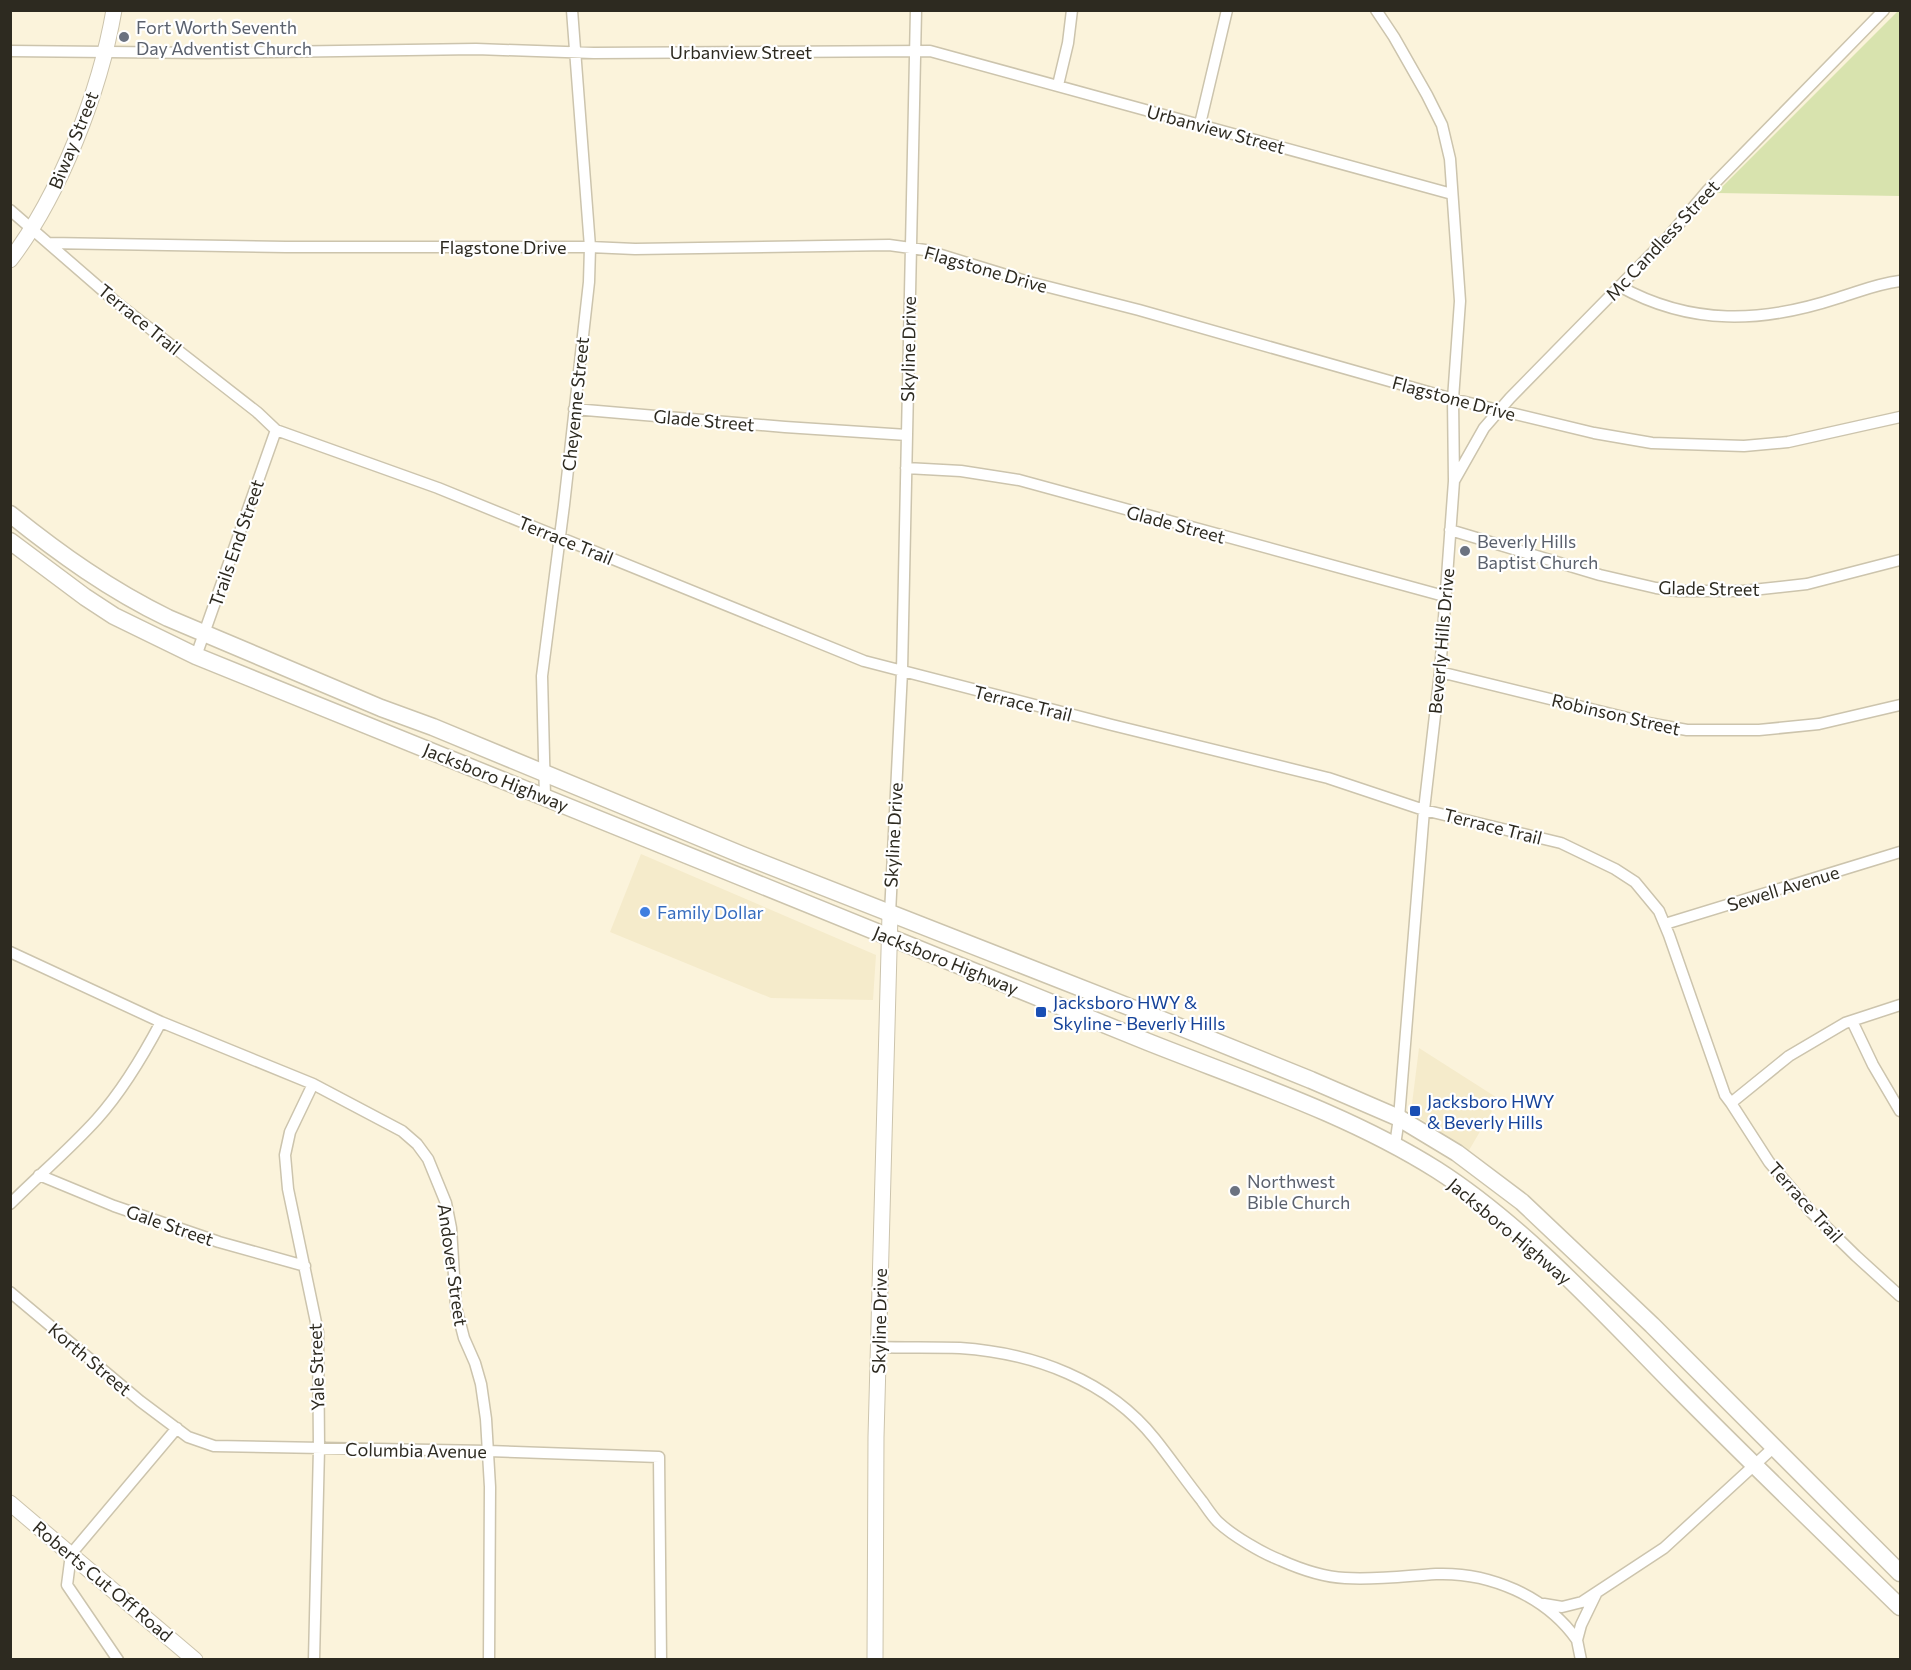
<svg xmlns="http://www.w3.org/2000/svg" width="1911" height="1670" font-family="Commissioner,sans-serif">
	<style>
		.built { fill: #f5ebcb }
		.green { fill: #d8e3ae }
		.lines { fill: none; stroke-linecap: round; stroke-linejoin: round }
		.street-casing { stroke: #ccc4ad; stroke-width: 13 }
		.secondary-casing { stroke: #ccc4ad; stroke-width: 17 }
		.primary-casing { stroke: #ccc4ad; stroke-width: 19 }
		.street { stroke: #fff; stroke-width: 10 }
		.secondary { stroke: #fff; stroke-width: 15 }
		.primary { stroke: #fff; stroke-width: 16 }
		.worship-dot { fill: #6b7280; stroke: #fff; stroke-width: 2 }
		.shop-dot { fill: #3f7fe0; stroke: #fff; stroke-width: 2 }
		.transit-dot { fill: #1a4fb4; stroke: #fff; stroke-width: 2 }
		.labels { text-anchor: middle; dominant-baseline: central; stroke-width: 4.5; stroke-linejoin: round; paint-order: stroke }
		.worship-label { font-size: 18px; fill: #5b616d; stroke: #fff; text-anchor: start }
		.street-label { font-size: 18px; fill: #2d2a20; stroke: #fff }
		.shop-label { font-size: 18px; fill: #366cbe; stroke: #fff; text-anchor: start }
		.transit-label { font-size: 18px; fill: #164399; stroke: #fff; text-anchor: start }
	</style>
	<rect width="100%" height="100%" fill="#fbf3db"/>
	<!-- built -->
	<path class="built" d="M 641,854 L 876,955 L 873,1000 L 771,998 L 610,932 Z
		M 1419,1048 L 1499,1099 L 1468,1152 L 1411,1112 Z"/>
	<!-- green -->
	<path class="green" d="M 1899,10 L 1900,11 L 1900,196 L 1716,193 Z"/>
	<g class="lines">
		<!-- street casing -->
		<g class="street-casing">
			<path id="street" d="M 1376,10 L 1394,37 L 1427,95 L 1442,125 L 1450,159 L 1460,301 L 1453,399 L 1454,481 L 1440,672 L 1424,810 L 1399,1118 L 1395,1145
				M 10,51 L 206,53 L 476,49 L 594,53 L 930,51 L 1452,194
				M 1058,85 L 1068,43 L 1072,10
				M 1200,124 L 1227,10
				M 10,210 L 116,302 L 257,412 L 276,430 L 438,488 L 864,661 L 1112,725 L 1328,778 L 1424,810 L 1561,843 L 1615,869 L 1635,882 L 1659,911 L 1669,935 L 1725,1095 L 1731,1103 L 1769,1162 L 1812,1213 L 1856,1256 L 1900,1296
				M 49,243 L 286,247 L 590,247 L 635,249 L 889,245 L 925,250 L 1029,282 L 1139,310 L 1453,399 L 1594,433 L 1652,443 L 1744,446 L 1788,442 L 1900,417
				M 1619,286 C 1691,326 1762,323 1838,298 C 1861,291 1876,284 1900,281
				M 574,409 L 785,427 L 907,435
				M 906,468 L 961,471 L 1019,480 L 1444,596
				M 1454,481 L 1484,428 L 1510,398 L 1668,237 L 1708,190 L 1884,10
				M 1450,530 L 1600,575 L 1656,588 L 1678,591 L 1743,591 L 1807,584 L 1900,560
				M 196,656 L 276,430
				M 1440,672 L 1648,723 L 1687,730 L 1759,730 L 1819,724 L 1900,705
				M 545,797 L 542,676 L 564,505 L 589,282 L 590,247 L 572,10
				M 890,914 L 902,671 L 916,10
				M 1665,924 L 1900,852
				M 10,952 L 161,1022 L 313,1084 L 402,1131 L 417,1144 L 428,1159 L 446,1203 L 451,1228 L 456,1307 L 464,1338 L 475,1363 L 481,1384 L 486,1419 L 490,1487 L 489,1660
				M 1852,1021 L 1873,1065 L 1900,1111
				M 313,1084 L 290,1132 L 285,1155 L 288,1189 L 318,1332 L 319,1448 L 314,1660
				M 1731,1103 L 1789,1056 L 1845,1023 L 1900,1005
				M 39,1175 L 114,1206 L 219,1242 L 305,1266
				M 10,1204 C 39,1175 70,1149 97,1119 C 123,1090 143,1056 161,1022
				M 10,1292 L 140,1401 L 188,1437 L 214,1446 L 488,1451 L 659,1457 L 661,1660
				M 878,1347 C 905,1348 933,1347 960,1348 C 1034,1353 1108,1380 1155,1439 C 1171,1459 1186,1481 1202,1501 C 1207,1508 1212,1516 1218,1522 C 1233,1536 1262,1553 1280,1560 C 1300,1569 1323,1577 1345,1578 C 1376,1580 1405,1576 1436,1574 C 1490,1572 1546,1596 1577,1640
				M 1544,1604 L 1562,1607 L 1582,1602 L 1664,1548 L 1773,1448
				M 118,1660 L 67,1585 L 71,1554 L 177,1428
				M 1581,1660 L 1577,1640 L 1581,1625 L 1596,1594"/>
		</g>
		<!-- secondary casing -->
		<g class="secondary-casing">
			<path id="secondary" d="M 10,260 C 60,195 100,91 114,10
				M 10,1503 L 195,1660
				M 875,1660 L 876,1437 L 890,914"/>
		</g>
		<!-- primary casing -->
		<g class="primary-casing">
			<path id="primary" d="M 10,514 C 60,554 110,590 168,618 L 381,708 L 433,727 L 742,855 L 1160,1019 L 1311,1080 L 1399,1118 L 1457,1153 L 1522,1202 L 1652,1325 L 1900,1573
				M 10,541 L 85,597 L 114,616 L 196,656 L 1148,1042 C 1246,1081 1348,1114 1437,1170 C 1523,1225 1603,1313 1675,1386 C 1749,1461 1825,1534 1900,1607"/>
		</g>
		<!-- street -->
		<use href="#street" class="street"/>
		<!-- secondary -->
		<use href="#secondary" class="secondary"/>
		<!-- primary -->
		<use href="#primary" class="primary"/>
	</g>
	<!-- markers -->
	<g class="worship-dot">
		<circle cx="124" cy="37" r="6"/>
		<circle cx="1465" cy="551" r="6"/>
		<circle cx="1235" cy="1191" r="6"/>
	</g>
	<circle class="shop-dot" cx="645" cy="912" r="6"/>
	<g class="transit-dot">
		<rect x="1035" y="1006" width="12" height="12" rx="3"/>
		<rect x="1409" y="1105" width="12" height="12" rx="3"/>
	</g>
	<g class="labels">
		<!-- worship labels -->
		<g class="worship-label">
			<text x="136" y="27">Fort Worth Seventh<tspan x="136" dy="21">Day Adventist Church</tspan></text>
			<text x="1477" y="541">Beverly Hills<tspan x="1477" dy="21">Baptist Church</tspan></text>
			<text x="1247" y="1181">Northwest<tspan x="1247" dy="21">Bible Church</tspan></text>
		</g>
		<!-- street labels -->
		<g class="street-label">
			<text x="741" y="52">Urbanview Street</text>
			<text transform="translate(1216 129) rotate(15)">Urbanview Street</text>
			<text transform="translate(73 140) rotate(-68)">Biway Street</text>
			<text transform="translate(1662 240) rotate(-47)">Mc Candless Street</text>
			<text x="503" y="247">Flagstone Drive</text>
			<text transform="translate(986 269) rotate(16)">Flagstone Drive</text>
			<text transform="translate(140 319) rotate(39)">Terrace Trail</text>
			<text transform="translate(908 349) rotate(-89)">Skyline Drive</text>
			<text transform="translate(1454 398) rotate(15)">Flagstone Drive</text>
			<text transform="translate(575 404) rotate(-84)">Cheyenne Street</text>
			<text transform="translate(704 420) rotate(5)">Glade Street</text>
			<text transform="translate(1176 524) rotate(15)">Glade Street</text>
			<text transform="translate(566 540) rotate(22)">Terrace Trail</text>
			<text transform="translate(236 543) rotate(-71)">Trails End Street</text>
			<text transform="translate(1709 588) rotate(1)">Glade Street</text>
			<text transform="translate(1441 641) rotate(-85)">Beverly Hills Drive</text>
			<text transform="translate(1023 703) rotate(14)">Terrace Trail</text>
			<text transform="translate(1616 714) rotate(13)">Robinson Street</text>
			<text transform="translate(496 777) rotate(22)">Jacksboro Highway</text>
			<text transform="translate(1493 826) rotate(14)">Terrace Trail</text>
			<text transform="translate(893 835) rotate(-87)">Skyline Drive</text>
			<text transform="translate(1783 888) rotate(-17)">Sewell Avenue</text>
			<text transform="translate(946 960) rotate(22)">Jacksboro Highway</text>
			<text transform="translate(1806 1202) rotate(48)">Terrace Trail</text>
			<text transform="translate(170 1225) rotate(19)">Gale Street</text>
			<text transform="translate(1510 1231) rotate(40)">Jacksboro Highway</text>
			<text transform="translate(453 1265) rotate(82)">Andover Street</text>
			<text transform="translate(879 1321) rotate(-89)">Skyline Drive</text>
			<text transform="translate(90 1359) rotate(40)">Korth Street</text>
			<text transform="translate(316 1367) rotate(-92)">Yale Street</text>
			<text transform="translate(416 1450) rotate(1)">Columbia Avenue</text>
			<text transform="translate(103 1581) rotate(40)">Roberts Cut Off Road</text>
		</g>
		<!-- shop labels -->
		<g class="shop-label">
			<text x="657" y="912">Family Dollar</text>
		</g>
		<!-- transit labels -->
		<g class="transit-label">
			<text x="1053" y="1002">Jacksboro HWY &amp;<tspan x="1053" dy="21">Skyline - Beverly Hills</tspan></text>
			<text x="1427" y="1101">Jacksboro HWY<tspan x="1427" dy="21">&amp; Beverly Hills</tspan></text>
		</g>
	</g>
	<!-- border -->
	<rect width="1911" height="1670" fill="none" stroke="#2d2a20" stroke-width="24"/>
</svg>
